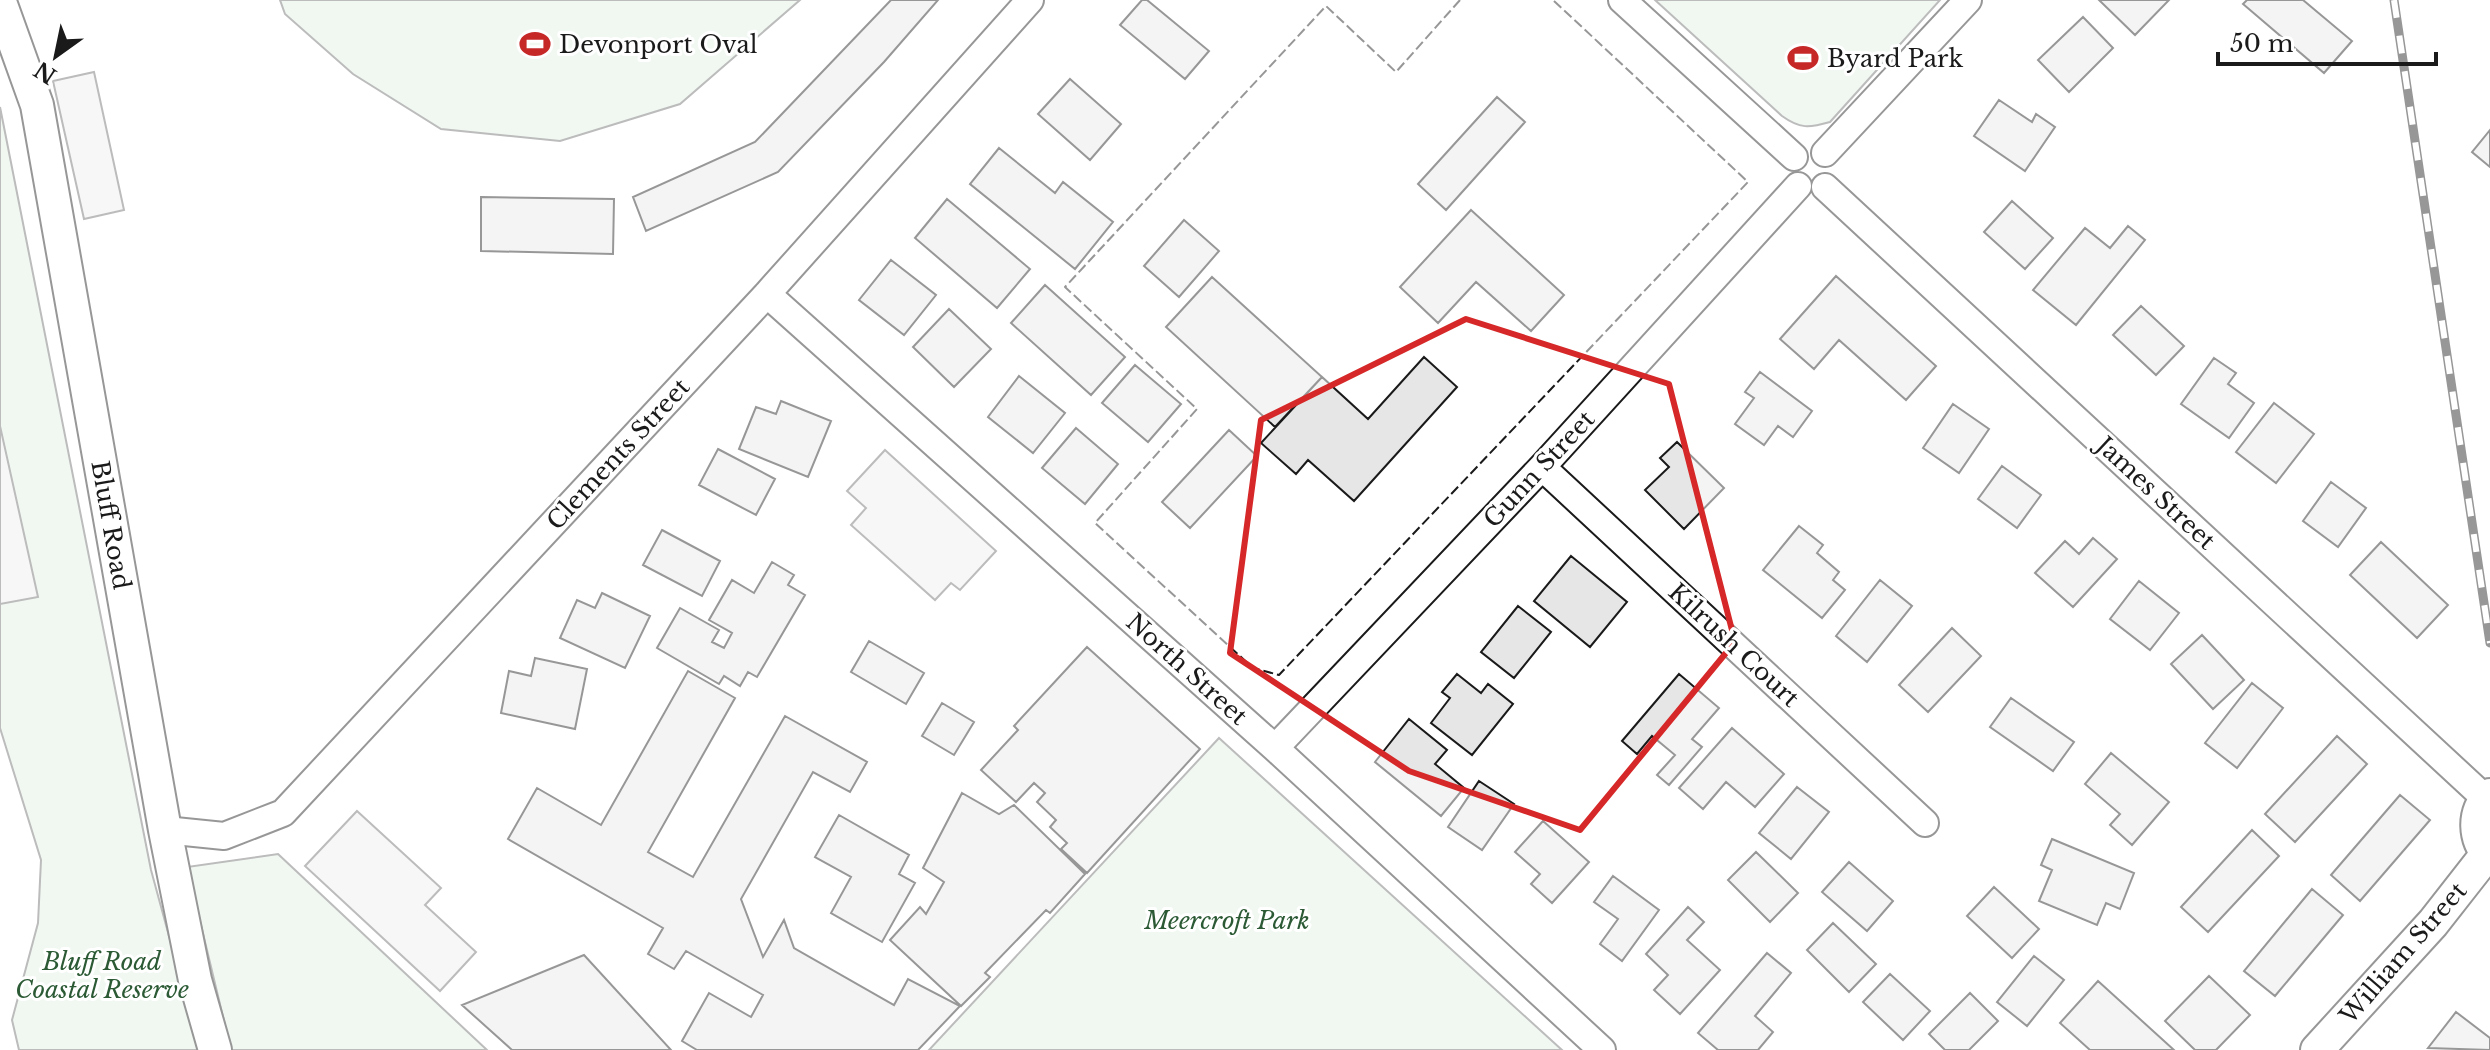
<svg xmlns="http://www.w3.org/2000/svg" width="2490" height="1050" font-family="'Libre Baskerville',serif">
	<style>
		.green { fill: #e0efe3; stroke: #6a6a6a; stroke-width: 2 }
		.parking { fill: #ededed; stroke: #6a6a6a; stroke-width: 2 }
		.building { fill: #e6e6e6; stroke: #1a1a1a; stroke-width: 2 }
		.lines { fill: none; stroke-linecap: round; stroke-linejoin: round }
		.minor-casing { stroke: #1a1a1a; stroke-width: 30 }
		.tertiary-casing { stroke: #1a1a1a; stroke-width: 36 }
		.minor { stroke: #fff; stroke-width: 26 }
		.tertiary { stroke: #fff; stroke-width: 32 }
		.rail-casing { stroke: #1a1a1a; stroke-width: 9 }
		.rail { stroke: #fff; stroke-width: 6; stroke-dasharray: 18; stroke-linecap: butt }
		.fence { stroke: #1a1a1a; stroke-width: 2; stroke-dasharray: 10 4; stroke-linecap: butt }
		.marked { fill: none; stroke: #d62828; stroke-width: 6; stroke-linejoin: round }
		.labels { text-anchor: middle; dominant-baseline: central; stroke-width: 6; stroke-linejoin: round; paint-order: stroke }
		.poi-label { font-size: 24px; fill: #1a1a1a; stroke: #fff; text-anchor: start }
		.street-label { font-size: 24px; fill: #1a1a1a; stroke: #fff }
		.park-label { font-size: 24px; font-style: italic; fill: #2b5a34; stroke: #fff }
	</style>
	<rect width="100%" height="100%" fill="#fff"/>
	<!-- green -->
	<path class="green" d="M 280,0 L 800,0 L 680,104 L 560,141 L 441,129 L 353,74 L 285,14 Z
		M 1655,0 L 1940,0 L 1830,122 C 1809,128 1800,129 1782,116 Z
		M 0,107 L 151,870 L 200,1050 L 19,1050 L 12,1020 L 38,923 L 41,860 L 0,728 Z
		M 1219,738 L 1562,1050 L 929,1050 Z
		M 278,854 L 487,1050 L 231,1050 L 187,867 Z"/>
	<!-- parking -->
	<path class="parking" d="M 94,72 L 124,210 L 84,219 L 53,81 Z
		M 0,426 L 38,597 L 0,604 Z
		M 885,450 L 996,551 L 960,590 L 951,583 L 935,600 L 851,525 L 866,508 L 847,491 Z
		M 357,811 L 441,888 L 425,905 L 476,952 L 440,991 L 305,866 Z"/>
	<!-- building -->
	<path class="building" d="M 891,0 L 938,0 L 884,62 L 778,172 L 646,231 L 633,197 L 755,142 Z
		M 1142,0 L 1147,0 L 1209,51 L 1185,79 L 1120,25 Z
		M 2099,0 L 2169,0 L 2135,35 Z
		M 2247,0 L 2303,0 L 2352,41 L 2324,73 L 2243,4 Z
		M 2083,17 L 2113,48 L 2069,92 L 2038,60 Z
		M 1070,79 L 1121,124 L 1090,160 L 1038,114 Z
		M 1497,97 L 1525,122 L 1446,210 L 1418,184 Z
		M 1999,100 L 2032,122 L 2036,114 L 2055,127 L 2025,171 L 1974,136 Z
		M 2490,130 L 2490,167 L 2472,152 Z
		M 999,148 L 1055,193 L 1063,182 L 1113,222 L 1075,269 L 970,184 Z
		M 481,197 L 614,199 L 613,254 L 481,251 Z
		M 947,199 L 1030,269 L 997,308 L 915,238 Z
		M 2012,201 L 2053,238 L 2025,269 L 1984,232 Z
		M 1471,210 L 1564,295 L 1531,331 L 1476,282 L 1438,323 L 1400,287 Z
		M 1184,220 L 1219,251 L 1179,297 L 1144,266 Z
		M 2128,226 L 2145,240 L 2076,325 L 2033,290 L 2085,228 L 2110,248 Z
		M 891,260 L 936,295 L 904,335 L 859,300 Z
		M 1836,276 L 1936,366 L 1906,400 L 1839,340 L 1814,369 L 1780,339 Z
		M 1212,277 L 1322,377 L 1275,427 L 1166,327 Z
		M 1045,285 L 1125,357 L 1091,395 L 1011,323 Z
		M 2141,306 L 2184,346 L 2156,375 L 2113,335 Z
		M 949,309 L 991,349 L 954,387 L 913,347 Z
		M 1424,357 L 1457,387 L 1354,501 L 1308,460 L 1296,474 L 1261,443 L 1322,377 L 1368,419 Z
		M 2214,358 L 2236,373 L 2228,384 L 2254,403 L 2229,438 L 2181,404 Z
		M 1135,365 L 1181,404 L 1148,442 L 1102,403 Z
		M 1760,372 L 1812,411 L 1793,437 L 1778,426 L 1764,445 L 1735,424 L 1754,398 L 1745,392 Z
		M 1019,376 L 1065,413 L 1033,453 L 988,417 Z
		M 781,401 L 831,421 L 808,477 L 739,449 L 756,407 L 776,414 Z
		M 2274,403 L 2314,434 L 2276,483 L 2236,452 Z
		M 1953,404 L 1989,429 L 1959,473 L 1923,448 Z
		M 1076,428 L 1118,464 L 1085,504 L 1042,468 Z
		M 1229,430 L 1257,456 L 1190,528 L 1162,502 Z
		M 1677,442 L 1724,488 L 1684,529 L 1645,490 L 1669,467 L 1660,458 Z
		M 718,449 L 775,479 L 756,515 L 699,485 Z
		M 2002,466 L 2041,495 L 2017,528 L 1978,499 Z
		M 2331,482 L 2366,508 L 2338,547 L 2303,521 Z
		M 1799,526 L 1823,545 L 1817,553 L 1839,572 L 1833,580 L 1845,590 L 1822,618 L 1763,570 Z
		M 662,530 L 720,561 L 702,596 L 643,565 Z
		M 2093,538 L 2117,559 L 2073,607 L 2035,573 L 2065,541 L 2079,554 Z
		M 2381,542 L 2448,605 L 2417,638 L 2350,575 Z
		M 1571,556 L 1627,602 L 1590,647 L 1534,601 Z
		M 772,562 L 794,575 L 788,585 L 805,595 L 757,677 L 748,672 L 740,686 L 724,676 L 719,684 L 657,648 L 680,608 L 719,630 L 712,642 L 724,648 L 732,633 L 709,620 L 732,580 L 754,593 Z
		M 1880,580 L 1912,606 L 1867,662 L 1836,636 Z
		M 2139,581 L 2179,613 L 2150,650 L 2110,619 Z
		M 602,593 L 650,616 L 625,668 L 560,638 L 577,600 L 595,608 Z
		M 1518,606 L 1551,632 L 1514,678 L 1481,652 Z
		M 1952,628 L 1981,656 L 1928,712 L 1899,685 Z
		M 2202,635 L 2244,680 L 2213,709 L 2171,664 Z
		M 869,641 L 924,673 L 906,704 L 851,672 Z
		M 1087,647 L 1200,749 L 1087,873 L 1061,849 L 1067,843 L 1050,827 L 1056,820 L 1037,802 L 1045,793 L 1034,783 L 1016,802 L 981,770 L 1018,730 L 1014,726 Z
		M 535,658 L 587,669 L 575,729 L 501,713 L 509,671 L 531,676 Z
		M 688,671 L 735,698 L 648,852 L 693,877 L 785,716 L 867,762 L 850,792 L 813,772 L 741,899 L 763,957 L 784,920 L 794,948 L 894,1005 L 908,979 L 960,1006 L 918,1050 L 697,1050 L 682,1041 L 709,993 L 751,1017 L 763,995 L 686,951 L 674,969 L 648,954 L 663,928 L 508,839 L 537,788 L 601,825 Z
		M 1457,674 L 1481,693 L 1488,684 L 1513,704 L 1472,755 L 1431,723 L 1450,698 L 1442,692 Z
		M 1679,674 L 1719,708 L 1692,739 L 1702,747 L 1669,785 L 1657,775 L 1675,755 L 1652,736 L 1637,754 L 1622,741 Z
		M 2252,683 L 2283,708 L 2237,768 L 2205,743 Z
		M 2011,698 L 2074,742 L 2053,771 L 1990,727 Z
		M 942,703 L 974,722 L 954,755 L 922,736 Z
		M 1409,719 L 1447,750 L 1435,764 L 1464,788 L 1441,816 L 1375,762 Z
		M 1732,728 L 1784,774 L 1755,807 L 1726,782 L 1703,809 L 1679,788 Z
		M 2337,736 L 2367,764 L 2295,842 L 2265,814 Z
		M 2111,753 L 2169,802 L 2132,845 L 2110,825 L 2120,814 L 2085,784 Z
		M 1479,781 L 1514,804 L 1482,850 L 1448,827 Z
		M 1797,787 L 1829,812 L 1791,859 L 1759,833 Z
		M 962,793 L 999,814 L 1014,805 L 1085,874 L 1050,913 L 1046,910 L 985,973 L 990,977 L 961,1006 L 890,940 L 920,907 L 926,914 L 944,882 L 923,868 Z
		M 2400,795 L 2430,820 L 2360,901 L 2331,875 Z
		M 839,815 L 909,855 L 899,874 L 915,883 L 882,942 L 831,913 L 851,877 L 815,857 Z
		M 1543,821 L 1589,862 L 1552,903 L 1531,884 L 1540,874 L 1515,852 Z
		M 2252,830 L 2279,856 L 2208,932 L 2181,907 Z
		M 2052,839 L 2134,873 L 2120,909 L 2106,903 L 2097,925 L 2039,901 L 2052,870 L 2041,865 Z
		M 1756,852 L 1798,893 L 1770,922 L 1728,880 Z
		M 1849,862 L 1893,901 L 1867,931 L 1822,892 Z
		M 1613,876 L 1659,910 L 1622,961 L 1600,944 L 1618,919 L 1594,902 Z
		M 1994,887 L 2039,929 L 2012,958 L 1967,916 Z
		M 2312,889 L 2343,915 L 2275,996 L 2244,971 Z
		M 1688,907 L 1704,922 L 1687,940 L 1720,970 L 1680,1014 L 1654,990 L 1668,975 L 1646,954 Z
		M 1833,923 L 1876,964 L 1849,992 L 1807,950 Z
		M 1767,953 L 1791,973 L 1755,1016 L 1773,1032 L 1758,1050 L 1718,1050 L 1698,1033 Z
		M 584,955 L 671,1050 L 512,1050 L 462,1005 Z
		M 2034,956 L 2064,980 L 2027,1026 L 1997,1002 Z
		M 1890,974 L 1930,1011 L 1903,1040 L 1863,1002 Z
		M 2209,976 L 2250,1015 L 2216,1050 L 2195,1050 L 2165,1021 Z
		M 2098,981 L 2174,1050 L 2090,1050 L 2060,1023 Z
		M 1970,993 L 1998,1021 L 1969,1050 L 1945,1050 L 1929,1034 Z
		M 2456,1012 L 2490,1038 L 2490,1050 L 2428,1048 Z"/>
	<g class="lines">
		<!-- minor casing -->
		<g class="minor-casing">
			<path id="minor" d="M 1622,0 L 1794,157
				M 1825,153 L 1968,0
				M 1825,187 L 2486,799
				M 767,294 L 1275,748 L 1602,1050
				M 1542,467 L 1925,823
				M 1275,748 L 1542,467 L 1798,186
				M 165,830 L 224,836 L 283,813 L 767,294 L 1030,0"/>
		</g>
		<!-- tertiary casing -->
		<g class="tertiary-casing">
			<path id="tertiary" d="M 0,2 L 37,105 L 165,830 L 195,980 L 215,1050
				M 2490,795 C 2472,813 2474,839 2490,857
				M 2317,1050 L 2433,923 L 2487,854"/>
		</g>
		<!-- minor -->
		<use href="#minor" class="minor"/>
		<!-- tertiary -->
		<use href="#tertiary" class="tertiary"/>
		<!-- rail casing -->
		<g class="rail-casing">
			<path id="rail" d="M 2394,0 L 2490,643"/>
		</g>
		<!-- rail -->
		<use href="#rail" class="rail"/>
		<!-- fence -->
		<path class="fence" d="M 1460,0 L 1396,72 L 1326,6 L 1065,287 L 1197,409 L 1095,523 L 1253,668 L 1279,675 L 1748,182 L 1553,0"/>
	</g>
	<!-- marked area -->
	<path d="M0 0H2490V1050H0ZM 1466,319 L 1669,384 L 1735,642 L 1580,830 L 1409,771 L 1230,653 L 1261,420 Z" fill="#fff" fill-opacity=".55" fill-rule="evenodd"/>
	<path class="marked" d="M 1466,319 L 1669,384 L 1735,642 L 1580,830 L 1409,771 L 1230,653 L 1261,420 Z"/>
	<!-- icons -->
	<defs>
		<g id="stadium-bare" transform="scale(2.4)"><path d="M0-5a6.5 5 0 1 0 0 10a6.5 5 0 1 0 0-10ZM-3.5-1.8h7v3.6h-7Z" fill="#c62828" stroke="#fff" stroke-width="2.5" paint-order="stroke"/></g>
	</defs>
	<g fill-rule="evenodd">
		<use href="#stadium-bare" x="535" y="44"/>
		<use href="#stadium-bare" x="1803" y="58"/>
	</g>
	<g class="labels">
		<!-- poi labels -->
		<g class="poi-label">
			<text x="559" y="44">Devonport Oval</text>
			<text x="1827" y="58">Byard Park</text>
		</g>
		<!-- street labels -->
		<g class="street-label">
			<text transform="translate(618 454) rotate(-47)">Clements Street</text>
			<text transform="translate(1539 469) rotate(-47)">Gunn Street</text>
			<text transform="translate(2156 493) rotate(43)">James Street</text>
			<text transform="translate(111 525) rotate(80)">Bluff Road</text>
			<text transform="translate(1734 645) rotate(43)">Kilrush Court</text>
			<text transform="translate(1187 669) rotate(42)">North Street</text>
			<text transform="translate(2403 953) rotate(-49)">William Street</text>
		</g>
		<!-- park labels -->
		<g class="park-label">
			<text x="1227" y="920">Meercroft Park</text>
			<text x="102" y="961">Bluff Road<tspan x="102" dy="28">Coastal Reserve</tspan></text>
		</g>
	</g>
	<!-- north arrow -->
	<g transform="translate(56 56) rotate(213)" stroke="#ffffff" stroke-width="6" paint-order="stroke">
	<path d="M0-6L14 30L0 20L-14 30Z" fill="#1a1a1a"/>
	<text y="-12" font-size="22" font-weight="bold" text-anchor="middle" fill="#1a1a1a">N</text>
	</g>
	<!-- scale -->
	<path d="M2218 52v12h218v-12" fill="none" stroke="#1a1a1a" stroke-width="4"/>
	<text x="2230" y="52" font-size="24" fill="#1a1a1a" stroke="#ffffff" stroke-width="6" paint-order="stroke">50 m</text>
</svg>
